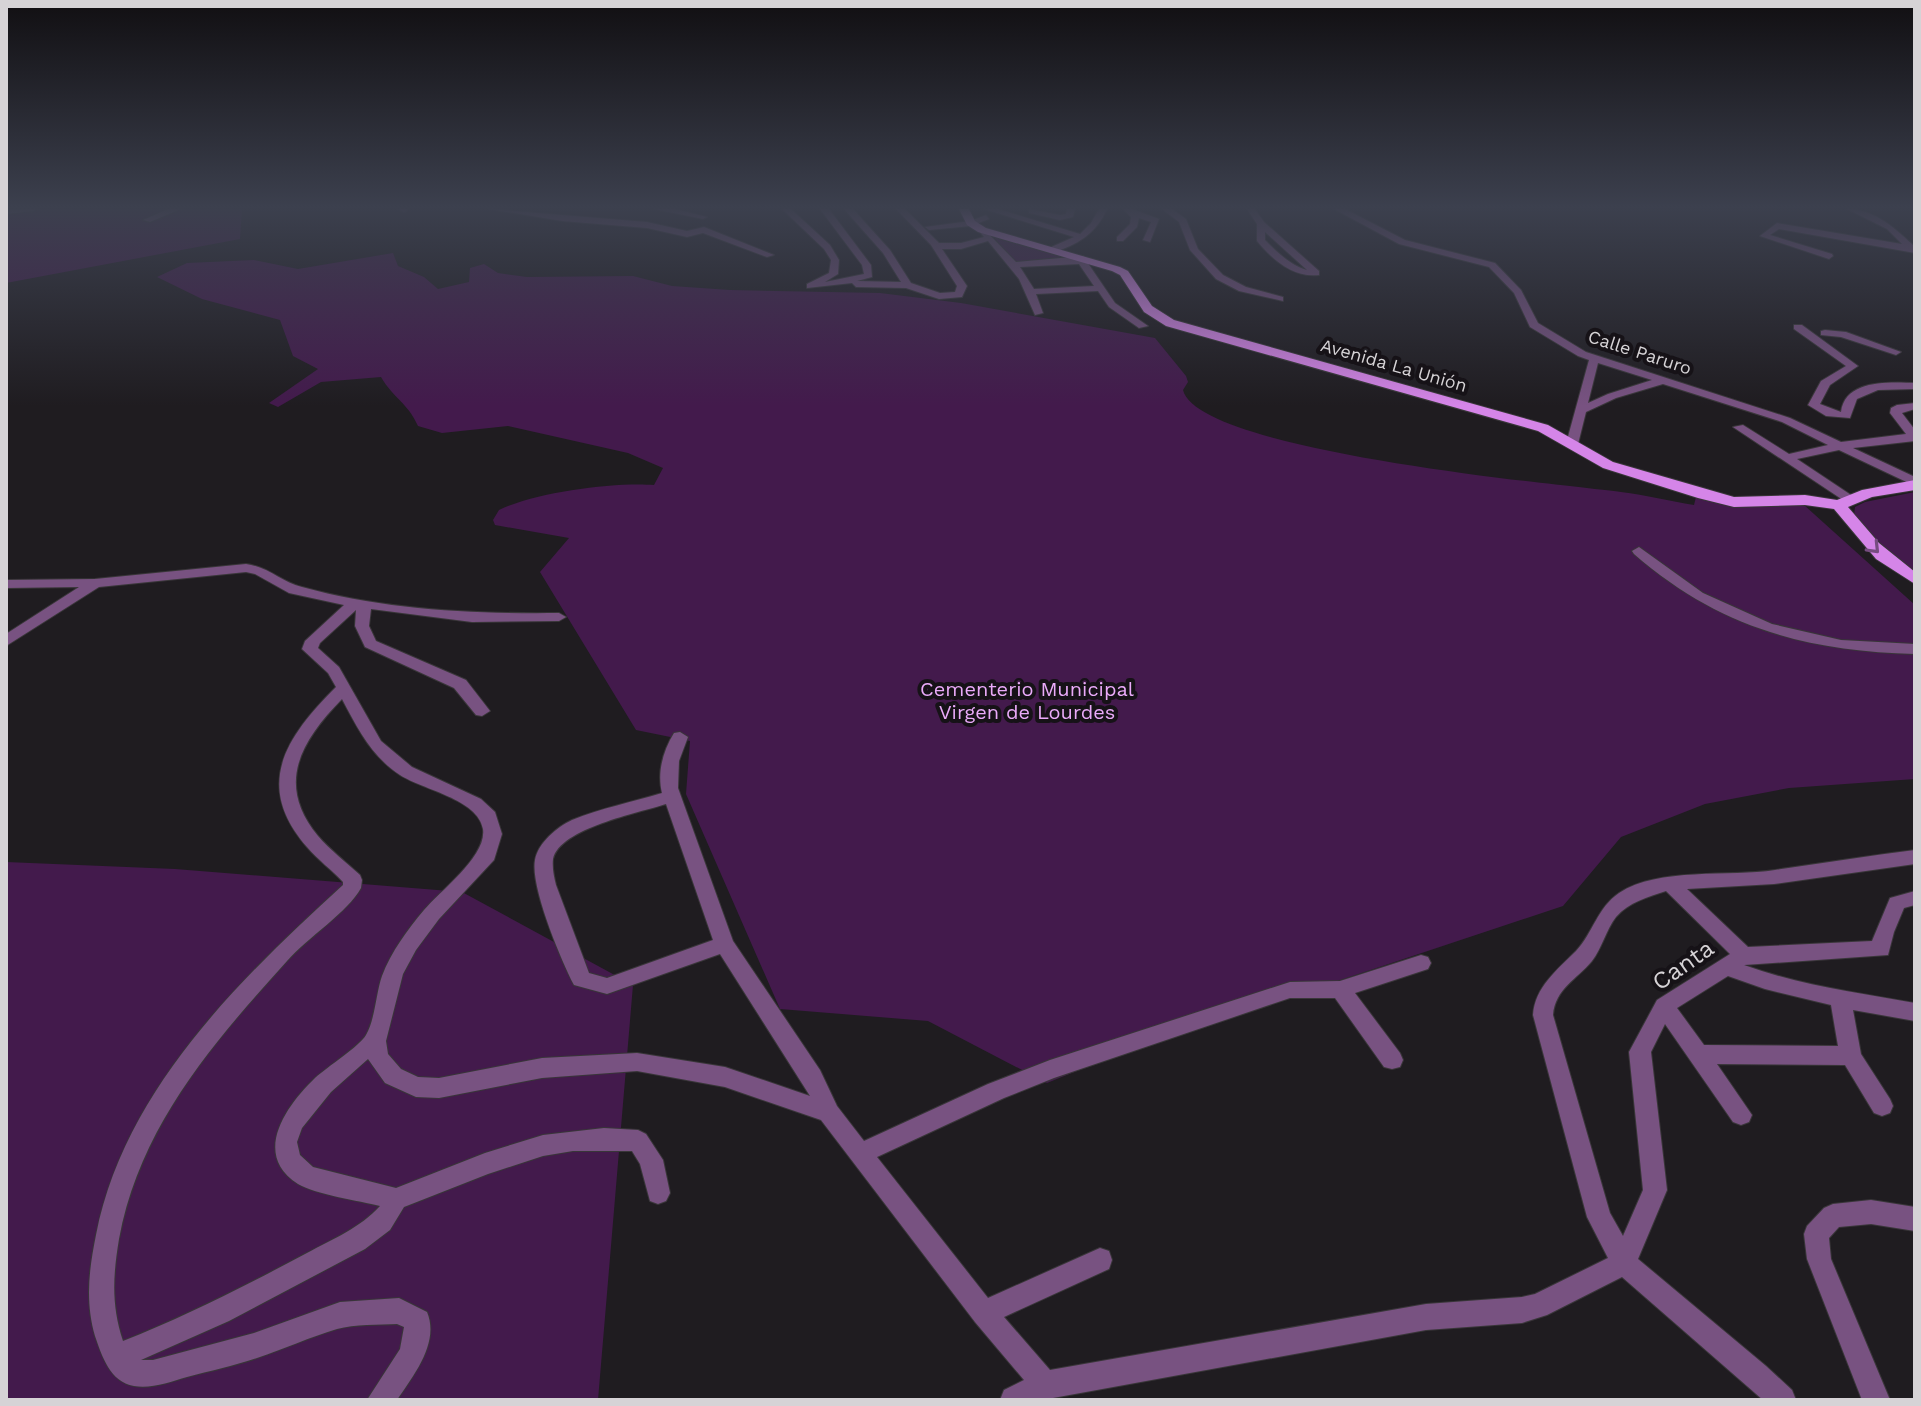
<svg xmlns="http://www.w3.org/2000/svg" width="1921" height="1406" font-family="'Work Sans',sans-serif">
	<style>
		.green { fill: #431a4c }
		.lines { fill: none; stroke-linecap: round; stroke-linejoin: round }
		.minor-casing { stroke: #393639; stroke-width: 2 }
		.major-casing { stroke: #393639; stroke-width: 2 }
		.minor { fill: #785281; fill-rule: evenodd }
		.major { fill: #d585e8; fill-rule: evenodd }
		.oneway { stroke: #764c80 }
		.labels { text-anchor: middle; dominant-baseline: central; stroke-width: 8; stroke-linejoin: round; paint-order: stroke }
		.far-street-label { font-size: 18px; fill: #d6d3d6; stroke: #161217 }
		.park-label { font-size: 20px; fill: #eaaaf9; stroke: #161217 }
		.near-street-label { font-size: 24px; fill: #d6d3d6; stroke: #161217 }
	</style>
	<rect width="100%" height="100%" fill="#1f1c20"/>
	<!-- green -->
	<path class="green" d="M 6,209 L 242,209 L 240,239 L 6,283 Z
		M 993,236 L 1070,259 L 1015,263 Z
		M 393,253 L 398,266 L 424,277 L 438,289 L 469,282 L 470,268 L 484,264 L 498,273 L 527,277 L 633,276 L 672,286 L 730,290 L 880,293 L 961,303 L 1155,338 L 1186,376 L 1188,382 L 1183,390 C 1198,451 1556,484 1621,492 C 1646,495 1670,501 1694,505 L 1696,497 L 1739,507 L 1804,505 L 1915,605 L 1915,779 L 1789,788 L 1705,804 L 1621,837 L 1563,906 L 1121,1053 L 1047,1083 L 928,1021 L 780,1009 L 686,794 L 690,741 L 636,730 L 540,572 L 569,538 L 495,525 L 493,520 L 499,510 C 536,492 614,482 654,485 L 663,468 L 628,453 L 508,426 L 442,433 L 418,426 C 408,403 393,398 381,377 L 321,382 L 278,407 L 269,403 L 318,369 L 293,356 L 280,320 L 202,299 L 157,277 L 187,263 L 254,260 L 298,269 Z
		M 1915,492 L 1915,574 L 1887,553 L 1854,516 L 1855,507 L 1865,502 Z
		M 6,862 L 175,869 L 462,892 L 633,985 L 598,1400 L 6,1400 Z"/>
	<g class="lines">
		<!-- minor casing -->
		<g class="minor-casing">
			<path id="minor" d="M 37,209 L 33,211 L 6,214 L 6,210 Z
				M 168,209 L 181,209 L 150,222 L 143,220 Z
				M 398,209 L 408,209 L 408,210 L 404,212 Z
				M 489,209 L 647,222 L 687,231 L 704,227 L 774,255 L 767,257 L 703,233 L 687,237 L 647,228 L 562,221 Z
				M 654,209 L 675,209 L 707,217 L 703,219 Z
				M 782,209 L 791,209 L 830,245 L 839,260 L 838,274 L 825,282 L 864,274 L 862,265 L 820,209 L 829,209 L 871,265 L 872,277 L 857,281 L 901,282 L 883,253 L 844,209 L 853,209 L 890,250 L 911,283 L 940,293 L 955,292 L 957,286 L 931,245 L 896,209 L 905,209 L 939,243 L 961,243 L 984,237 L 978,230 L 982,227 L 1016,262 L 1083,256 L 1115,303 L 1148,326 L 1139,328 L 1109,307 L 1098,291 L 1036,294 L 1043,313 L 1035,315 L 1019,279 L 988,241 L 961,249 L 942,249 L 967,286 L 962,297 L 939,299 L 906,288 L 856,287 L 852,283 L 807,288 L 807,284 L 829,273 L 831,260 L 824,249 ZM 1079,264 L 1094,286 L 1034,289 L 1020,267 Z
				M 984,209 L 998,209 L 1080,234 L 1091,223 L 1099,209 L 1107,209 C 1096,234 1077,245 1052,253 L 1049,252 L 1049,248 L 1074,237 Z
				M 1029,209 L 1060,215 L 1066,214 L 1067,209 L 1075,209 L 1073,217 L 1060,220 L 1029,213 Z
				M 1123,209 L 1132,209 L 1159,219 L 1150,242 L 1143,240 L 1151,222 L 1139,218 L 1137,227 L 1123,241 L 1117,241 L 1117,237 L 1130,224 L 1131,217 Z
				M 1162,209 L 1172,209 L 1186,219 L 1198,249 L 1223,275 L 1246,287 L 1283,297 L 1283,301 L 1239,291 L 1216,279 L 1190,250 L 1179,222 Z
				M 1247,209 L 1255,209 L 1264,222 L 1319,271 L 1319,275 C 1293,278 1273,260 1257,241 L 1257,224 ZM 1265,232 L 1307,270 C 1290,265 1278,253 1265,240 Z
				M 1334,209 L 1345,209 L 1405,240 L 1495,263 L 1521,290 L 1538,323 L 1586,352 L 1790,418 L 1841,442 L 1906,434 L 1890,413 L 1891,408 L 1897,405 L 1915,403 L 1915,409 L 1902,413 L 1915,430 L 1915,441 L 1853,448 L 1915,477 L 1915,486 L 1839,450 L 1797,459 L 1857,499 L 1851,503 L 1846,502 L 1733,427 L 1743,425 L 1789,454 L 1828,445 L 1782,422 L 1663,384 L 1616,398 L 1586,412 L 1578,444 L 1576,447 L 1568,447 L 1566,444 L 1589,360 L 1578,356 L 1530,327 L 1514,293 L 1489,267 L 1399,244 ZM 1598,363 L 1652,380 L 1608,394 L 1588,403 Z
				M 1847,209 C 1875,209 1896,229 1915,247 L 1915,253 L 1779,229 L 1770,235 L 1832,254 L 1833,256 L 1829,259 L 1760,236 L 1777,223 L 1902,244 L 1887,229 Z
				M 986,215 L 989,219 L 971,226 L 929,230 L 925,227 L 970,221 Z
				M 1794,325 L 1802,325 L 1858,366 L 1830,385 L 1820,404 L 1841,412 C 1845,379 1890,382 1915,383 L 1915,389 L 1878,390 L 1857,399 L 1850,418 L 1826,416 L 1808,405 L 1821,381 L 1846,366 L 1794,329 Z
				M 1825,330 L 1846,332 L 1901,352 L 1896,355 L 1841,337 L 1821,335 L 1821,331 Z
				M 1639,547 L 1703,593 L 1772,624 L 1841,640 L 1915,644 L 1915,654 C 1805,651 1718,627 1634,554 L 1632,551 Z
				M 246,564 C 269,567 281,582 302,587 C 385,610 474,614 559,613 L 566,617 L 559,621 L 472,622 L 371,609 L 369,626 L 376,641 L 466,680 L 490,711 L 482,716 L 476,715 L 454,688 L 365,647 L 355,626 L 356,610 L 320,643 L 318,648 L 339,667 L 381,741 L 412,767 L 481,799 L 495,812 L 502,834 L 494,860 L 439,919 L 416,950 L 403,974 L 386,1041 L 388,1054 L 401,1069 L 418,1077 L 439,1078 L 542,1058 L 637,1053 L 725,1067 L 810,1096 L 720,954 L 607,994 L 574,985 C 561,960 530,886 535,860 C 538,843 557,827 572,820 C 601,808 633,802 662,793 C 657,772 663,751 674,733 L 680,732 L 688,737 L 679,761 L 678,788 L 733,941 L 820,1070 L 837,1106 L 864,1141 L 988,1084 L 1050,1060 L 1290,982 L 1340,981 L 1421,955 L 1428,957 L 1431,963 L 1428,969 L 1355,993 L 1400,1053 L 1403,1060 L 1400,1067 L 1392,1069 L 1384,1067 L 1335,998 L 1290,998 L 1054,1078 L 1004,1098 L 877,1157 L 988,1298 L 1100,1248 L 1109,1251 L 1112,1260 L 1109,1269 L 1004,1317 L 1050,1370 L 1426,1304 L 1522,1297 L 1535,1294 L 1608,1258 L 1587,1217 L 1533,1015 C 1535,987 1557,970 1576,951 C 1593,933 1597,908 1619,893 C 1658,867 1730,877 1775,870 C 1822,863 1868,856 1915,850 L 1915,864 L 1774,884 L 1687,889 L 1748,947 L 1872,941 L 1890,898 L 1915,891 L 1915,905 L 1904,908 L 1894,932 L 1888,955 L 1744,965 C 1799,985 1858,993 1915,1003 L 1915,1021 L 1853,1010 L 1861,1054 L 1890,1099 L 1893,1106 L 1890,1113 L 1882,1116 L 1874,1113 L 1845,1065 L 1717,1064 L 1752,1115 L 1749,1122 L 1741,1125 L 1733,1122 L 1665,1024 L 1651,1052 L 1667,1190 L 1638,1259 L 1766,1366 L 1792,1390 L 1796,1400 L 1763,1400 L 1622,1277 L 1547,1315 L 1522,1323 L 1426,1330 L 1042,1400 L 1000,1400 L 1004,1390 L 1024,1380 L 975,1322 L 821,1120 L 725,1087 L 637,1071 L 542,1078 L 439,1098 L 416,1097 L 385,1083 L 368,1059 L 331,1092 L 302,1128 L 297,1142 L 300,1155 L 313,1167 L 396,1188 L 485,1153 L 543,1135 L 604,1128 L 638,1130 L 646,1134 L 663,1160 L 670,1193 L 666,1201 L 658,1204 L 650,1201 L 640,1164 L 632,1151 L 573,1151 L 543,1156 L 488,1174 L 404,1207 L 390,1230 L 365,1249 L 229,1321 L 141,1360 L 153,1360 L 254,1333 L 340,1302 L 399,1298 L 427,1312 C 440,1343 413,1376 397,1400 L 367,1400 L 400,1349 L 404,1327 L 397,1324 C 378,1325 355,1324 337,1329 C 310,1337 284,1349 257,1358 C 234,1366 210,1371 187,1377 C 170,1382 151,1389 134,1386 C 110,1382 102,1356 95,1336 C 85,1301 89,1270 96,1235 C 124,1091 239,980 343,885 L 343,882 C 332,870 318,860 307,847 C 253,785 286,737 336,687 L 328,673 L 302,649 L 305,641 L 344,605 L 289,593 L 255,574 L 246,572 L 99,587 L 6,646 L 6,634 L 79,587 L 6,588 L 6,580 L 95,579 ZM 342,699 C 358,729 371,756 400,775 C 423,790 478,799 483,829 C 487,856 441,890 424,910 C 408,929 391,952 382,976 C 376,993 375,1020 366,1035 C 360,1046 327,1067 315,1078 C 287,1105 251,1154 298,1184 C 314,1194 360,1201 380,1206 C 360,1228 333,1239 307,1253 C 247,1285 186,1316 123,1341 C 111,1305 113,1275 119,1239 C 140,1126 213,1043 287,961 C 307,938 348,912 361,888 L 362,880 L 360,875 C 346,862 330,850 318,836 C 275,784 301,741 342,699 ZM 666,804 L 713,940 L 607,978 L 589,973 L 556,885 C 554,877 552,868 553,859 C 560,828 639,813 666,804 ZM 1666,891 L 1730,954 L 1657,1000 L 1629,1052 L 1643,1190 L 1623,1236 L 1610,1213 L 1553,1015 C 1555,989 1577,979 1592,961 C 1602,948 1606,930 1616,917 C 1629,902 1648,897 1666,891 ZM 1728,976 L 1765,989 L 1831,1005 L 1838,1046 L 1704,1045 L 1677,1008 Z
				M 1871,1200 L 1915,1207 L 1915,1231 L 1871,1224 L 1839,1227 L 1829,1238 L 1831,1259 L 1890,1400 L 1862,1400 L 1807,1259 L 1804,1234 L 1807,1226 L 1824,1208 L 1833,1204 Z"/>
		</g>
		<!-- major casing -->
		<g class="major-casing">
			<path id="major" d="M 959,209 L 969,209 L 975,221 L 986,228 L 1120,267 L 1128,271 L 1152,306 L 1174,320 L 1548,425 L 1613,462 L 1734,497 L 1805,495 L 1837,500 L 1862,490 L 1915,480 L 1915,490 L 1872,497 L 1848,507 L 1879,543 L 1915,572 L 1915,584 L 1876,559 L 1834,509 L 1805,505 L 1734,507 L 1698,498 L 1603,468 L 1538,431 L 1166,326 L 1144,312 L 1120,275 L 1112,271 L 978,232 L 967,225 Z"/>
		</g>
		<!-- minor -->
		<use href="#minor" class="minor"/>
		<!-- major -->
		<use href="#major" class="major"/>
	</g>
	<!-- one-way arrows -->
	<defs><path id="oneway-chevron" d="M-2-3.5L2.5 0L-2 3.5" fill="none" stroke-width="1.6" stroke-linecap="round" stroke-linejoin="round" transform="scale(2)"/></defs>
	<use class="oneway" href="#oneway-chevron" transform="translate(1874 548) rotate(46)"/>
	<!-- sky -->
	<linearGradient id="sky" x2="0" y2="1"><stop stop-color="#110f12"/><stop offset="0.51" stop-color="#3c404e"/><stop offset="1" stop-color="#3c404e" stop-opacity="0"/></linearGradient>
	<rect width="1921" height="406" fill="url(#sky)"/>
	<g class="labels">
		<!-- far-street labels -->
		<g class="far-street-label">
			<text transform="translate(1640 352) rotate(18)">Calle Paruro</text>
			<text transform="translate(1394 365) rotate(16)">Avenida La Unión</text>
		</g>
		<!-- park labels -->
		<g class="park-label">
			<text x="1027" y="689">Cementerio Municipal<tspan x="1027" dy="23">Virgen de Lourdes</tspan></text>
		</g>
		<!-- near-street labels -->
		<g class="near-street-label">
			<text transform="translate(1683 965) rotate(-35)">Canta</text>
		</g>
	</g>
	<!-- border -->
	<rect width="1921" height="1406" fill="none" stroke="#d6d3d6" stroke-width="16"/>
</svg>
